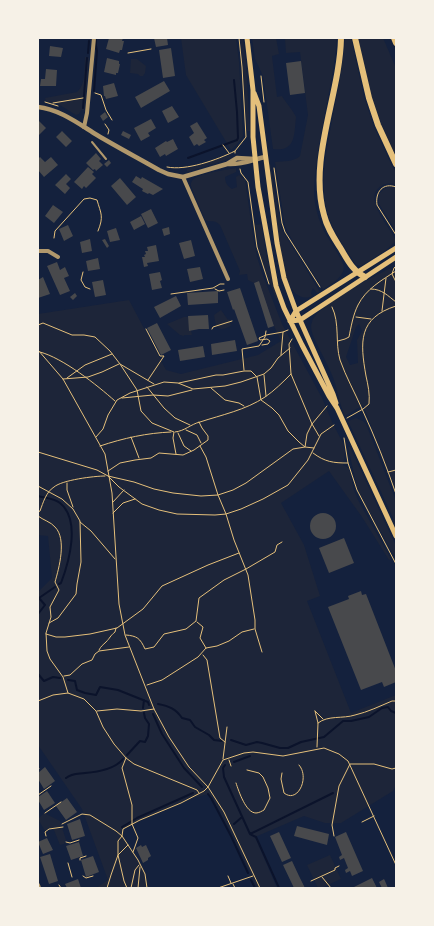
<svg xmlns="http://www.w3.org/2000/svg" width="434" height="926" font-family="'Exo 2',sans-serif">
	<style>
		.green { fill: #1d2539; fill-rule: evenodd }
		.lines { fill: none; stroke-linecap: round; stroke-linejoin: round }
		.stream { stroke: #0b132b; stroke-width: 2 }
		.building { fill: #48494c }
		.path { stroke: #e5c07b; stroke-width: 1 }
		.service { stroke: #b1986c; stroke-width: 2 }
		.minor { stroke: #b1986c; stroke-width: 4 }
		.tertiary { stroke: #b1986c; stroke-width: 4.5 }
		.secondary { stroke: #e5c07b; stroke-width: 5 }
		.motorway { stroke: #e5c07b; stroke-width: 6 }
	</style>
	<rect width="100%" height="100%" fill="#14213d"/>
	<!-- green -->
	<path class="green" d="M 181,38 L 236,38 L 239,62 L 243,136 L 238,143 L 231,150 L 186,75 Z
		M 240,38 L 243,38 L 246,62 L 250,131 L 247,131 L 243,73 Z
		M 252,38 L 276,38 L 279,54 L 272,56 L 277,97 L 282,96 C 286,103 293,110 296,117 C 294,135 296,152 273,149 L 263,76 L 255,59 Z
		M 299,38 L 337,38 C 334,76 324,113 318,151 C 316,165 314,180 314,194 C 315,206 318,219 324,231 C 328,239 344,261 344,268 C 343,277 331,285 323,289 L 295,246 L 285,226 L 275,162 C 283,161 294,162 300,156 L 308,115 L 300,52 L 286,53 L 285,39 Z
		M 345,38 L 351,38 L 364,97 L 374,127 L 392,166 L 396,172 L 396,185 C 391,183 387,183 381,186 C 362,198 390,227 396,241 L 386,250 L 361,266 L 356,265 C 346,250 334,233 328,215 C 319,184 326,152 332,121 C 337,93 343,66 345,38 Z
		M 358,38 L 383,38 L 396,68 L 396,155 L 391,147 L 371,99 Z
		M 85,57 L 89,58 L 84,110 L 81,110 L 79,114 L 76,115 L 58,104 L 46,101 L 45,98 L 77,92 C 86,85 84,68 85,57 Z
		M 131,59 L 137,59 L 146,66 L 145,73 L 143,76 L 140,76 L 138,74 L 130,73 Z
		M 230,155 L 231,158 L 216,163 L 187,172 L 187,169 Z
		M 270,163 L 282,230 L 320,292 L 317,293 L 313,288 L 311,293 L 312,296 C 301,301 293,293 288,283 C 281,268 280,250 278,234 C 275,211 272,188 269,165 Z
		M 236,168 L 236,172 L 225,177 C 225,182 227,186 232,189 L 237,187 L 236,177 L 239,175 L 245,180 L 254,242 L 257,257 L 262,273 L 282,324 L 322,398 L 333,424 L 343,443 L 345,453 L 343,465 L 349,468 L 354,490 L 358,500 L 391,559 L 389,560 L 362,517 L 329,471 L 281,503 L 304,545 L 320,596 L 307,601 L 351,713 L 396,695 L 396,785 L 393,791 L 341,823 L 325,823 L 304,816 L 255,837 L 277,888 L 257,888 L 233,836 L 213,799 L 209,794 L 193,798 L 140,821 L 124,829 L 123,835 L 146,874 L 148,888 L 96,888 L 108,880 L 82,809 L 38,745 L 38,592 L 52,578 L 48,536 L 38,535 L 38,314 L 129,300 L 166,370 L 181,374 L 258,355 L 281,341 L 274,326 L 259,281 L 254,283 L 248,280 L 247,274 L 239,275 L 240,271 L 220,225 C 214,219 211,223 205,220 L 192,189 C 191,186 190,184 192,181 C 197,173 227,170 236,168 Z
		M 388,187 L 392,187 L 396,189 L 396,231 L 379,204 L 379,194 L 384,189 Z
		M 261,224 L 262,228 L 267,258 L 278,298 L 276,299 L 260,256 L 255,225 Z
		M 391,268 L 395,274 L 396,274 L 396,490 L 363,405 L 345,416 C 340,404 338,395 335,383 C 331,370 323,357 317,344 C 314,338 309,329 312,322 C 316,306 375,275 391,268 ZM 359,324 L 362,331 L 357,340 L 358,363 L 350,365 L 346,357 L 356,327 Z
		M 221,310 L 228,320 L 229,319 L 231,326 C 218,332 216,329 214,315 Z
		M 184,317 L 188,317 L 192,335 L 184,335 L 184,336 L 180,335 L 167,324 Z
		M 356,418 L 363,421 L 366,424 L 396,501 L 396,524 L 348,421 Z
		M 348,447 L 350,447 L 396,546 L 396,553 L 394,556 L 361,497 L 357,487 Z
		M 44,813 L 60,821 L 66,840 L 64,844 L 60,845 L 54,830 L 49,828 L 45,831 L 38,819 Z
		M 330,855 L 341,879 L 321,888 L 318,888 L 307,865 Z"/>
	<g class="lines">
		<!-- stream -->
		<path class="stream" d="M 88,53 L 89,41
			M 94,91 L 97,51 L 96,46 L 96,38
			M 83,108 L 87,58
			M 188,158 L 237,140 L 238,138 L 237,112 L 234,80
			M 38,496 C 45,498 54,498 60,503 C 81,520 69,562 61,583 L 59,584
			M 38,614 L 45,605 L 39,598 L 55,587
			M 38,674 L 44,681 L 53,677 L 60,678
			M 68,680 L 75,681 L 77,690 L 85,693 L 96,695 L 100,687 L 118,690 L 148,702 L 149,705
			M 158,704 C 169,706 176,709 182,718 L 190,720 L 195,727 L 209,735 L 214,740 L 222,741
			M 143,708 L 144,700
			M 153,714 L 162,734 L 184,768 L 202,787
			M 231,740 L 246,745 L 257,742 L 262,743 L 280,748 L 288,748 L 301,742 L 324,737 L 343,721 L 351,721 L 369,717 L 382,708 L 388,707 L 391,711 L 396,713
			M 127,755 L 140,741 L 145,742 L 148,736 L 149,724 L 145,718 L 144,713
			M 234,762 L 250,756
			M 225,765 L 223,768 L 224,777 L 250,834 L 256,837 L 279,888
			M 66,778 C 72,773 78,774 85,773 C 98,772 115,769 123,759
			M 208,794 L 211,798 L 231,836 L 248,873
			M 234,824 L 242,817
			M 122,827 L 137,818 L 193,793
			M 250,834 L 333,793
			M 251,880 L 255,888"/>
	</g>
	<!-- building -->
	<path class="building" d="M 109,38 L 123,38 L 122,41 L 124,41 L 122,50 L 120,50 L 119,53 L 106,49 Z
		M 154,38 L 167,38 L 168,45 L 156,47 Z
		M 50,46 L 63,48 L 61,57 L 49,56 Z
		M 171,48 L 175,76 L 163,78 L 159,50 Z
		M 107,58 L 119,61 L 119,64 L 120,64 L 118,73 L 116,73 L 116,75 L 104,72 Z
		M 301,61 L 305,93 L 290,95 L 286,63 Z
		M 46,69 L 57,70 L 56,86 L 40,86 L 41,79 L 45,79 Z
		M 164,81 L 170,91 L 141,108 L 135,97 Z
		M 114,83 L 118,96 L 106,99 L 105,96 L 104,96 L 103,86 Z
		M 172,106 L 179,117 L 168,123 L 162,111 Z
		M 105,112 L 108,117 L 103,121 L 100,116 Z
		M 151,119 L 156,128 L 148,133 L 150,136 L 141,141 L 134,128 Z
		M 38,120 L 46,128 L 38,136 Z
		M 197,122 L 207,138 L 204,140 L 206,142 L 199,146 L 197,144 L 194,146 L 189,137 L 194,133 L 190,126 Z
		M 62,131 L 72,141 L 66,147 L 56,137 Z
		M 123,131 L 131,135 L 129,139 L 121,135 Z
		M 173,139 L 178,149 L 166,156 L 165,154 L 160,157 L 155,148 L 166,141 L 167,142 Z
		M 96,153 L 101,159 L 99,161 L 103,165 L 96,171 L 95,169 L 93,170 L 86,163 Z
		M 40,157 L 45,162 L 51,157 L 58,165 L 44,177 L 38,170 L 38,159 Z
		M 109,160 L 111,163 L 107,167 L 104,164 Z
		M 88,167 L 94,172 L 92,174 L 96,178 L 86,188 L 84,186 L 82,189 L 74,182 Z
		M 66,174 L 71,179 L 66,184 L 70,188 L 65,194 L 55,185 Z
		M 136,176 L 141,179 L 142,177 L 163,189 L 153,195 L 149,193 L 148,194 L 142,191 L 143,189 L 132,182 Z
		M 120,178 L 136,197 L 127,205 L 111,186 Z
		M 53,205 L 63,212 L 54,223 L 45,216 Z
		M 151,209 L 158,223 L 148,228 L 141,214 Z
		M 141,216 L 145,224 L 134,230 L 130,222 Z
		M 68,225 L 73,236 L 64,241 L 59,229 Z
		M 169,227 L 170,234 L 164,236 L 162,229 Z
		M 116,228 L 120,240 L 110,242 L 107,231 Z
		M 90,239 L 92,251 L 82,253 L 80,242 Z
		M 105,239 L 109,246 L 107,248 L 102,240 Z
		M 191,240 L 195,256 L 184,259 L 179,243 Z
		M 156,245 L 159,261 L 147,263 L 148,266 L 144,267 L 142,257 L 145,257 L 144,255 L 146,254 L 145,251 L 148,251 L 147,247 Z
		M 98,258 L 100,269 L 88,271 L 86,261 Z
		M 57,262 L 60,270 L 65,267 L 69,276 L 64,278 L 70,291 L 60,295 L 47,266 Z
		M 200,267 L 203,279 L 190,282 L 187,269 Z
		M 160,272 L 162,280 L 160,281 L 162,288 L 152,290 L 149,274 Z
		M 43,277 L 50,294 L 38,298 L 38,280 Z
		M 103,280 L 106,295 L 95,297 L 92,282 Z
		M 259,281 L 274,326 L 268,328 L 254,283 Z
		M 240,288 L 258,341 L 247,345 L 234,309 L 233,310 L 227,292 Z
		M 218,291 L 218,303 L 188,305 L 187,293 Z
		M 75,293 L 77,296 L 73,300 L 70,297 Z
		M 176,296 L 181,306 L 160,318 L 154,307 Z
		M 208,315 L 209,329 L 199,329 L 189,331 L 188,316 Z
		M 157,323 L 171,350 L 161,355 L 147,328 Z
		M 235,340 L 237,351 L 212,355 L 211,344 Z
		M 203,346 L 205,357 L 180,361 L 178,350 Z
		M310 526a13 13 0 1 1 26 0a13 13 0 1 1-26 0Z
		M 344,538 L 354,563 L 329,573 L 319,548 Z
		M 361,591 L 362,595 L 366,594 L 396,671 L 396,682 L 384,687 L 382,682 L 361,690 L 328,607 L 349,599 L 348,596 Z
		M 45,767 L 55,781 L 44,789 L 38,779 L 38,773 Z
		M 47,791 L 55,803 L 44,810 L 38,800 L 38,797 Z
		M 67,798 L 77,812 L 66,820 L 56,806 Z
		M 80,819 L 85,836 L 72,840 L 67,824 Z
		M 297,826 L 329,834 L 327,845 L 294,836 Z
		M 279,832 L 291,858 L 282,862 L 270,836 Z
		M 346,832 L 363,871 L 352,876 L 350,871 L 346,873 L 345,870 L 348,868 L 344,858 L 340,860 L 339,857 L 342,855 L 335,837 Z
		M 47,838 L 53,850 L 43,854 L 38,842 Z
		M 79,842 L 83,856 L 71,860 L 66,846 Z
		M 141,845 L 142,847 L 146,845 L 151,856 L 148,858 L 148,860 L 143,863 L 136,848 Z
		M 50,854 L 58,881 L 49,884 L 40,857 Z
		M 93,856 L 99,872 L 86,877 L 81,860 Z
		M 292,861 L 299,876 L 305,888 L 294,888 L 283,865 Z
		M 372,878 L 377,888 L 350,888 L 354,887 Z
		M 78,879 L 81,888 L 67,888 L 65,884 Z
		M 384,879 L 385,881 L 388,888 L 382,888 L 379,882 Z"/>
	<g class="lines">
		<!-- path -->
		<path class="path" d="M 128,53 L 151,49
			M 261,76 L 264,102
			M 95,93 L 101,95 L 106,110 L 112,120
			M 45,102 L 58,106
			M 53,103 L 83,98
			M 105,124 L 109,130 L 108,134
			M 223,145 L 229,153
			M 235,153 L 235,151 L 246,137 L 242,67 L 239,38
			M 167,167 C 186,171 217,160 235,151
			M 274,168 L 282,223 L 285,232 L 320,287
			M 240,169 L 241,173 L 248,182 L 257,247 L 269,284
			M 396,187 C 383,182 375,192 377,205 L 396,235
			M 54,238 L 55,231 L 84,199 L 90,198 L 97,200 C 101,214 104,216 98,231
			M 396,266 L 394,268 L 392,274 L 396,282
			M 83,272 L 81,280 L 85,287 L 90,289
			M 215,289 L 219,291 L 224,290
			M 371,289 C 382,289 388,296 396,302
			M 171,294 L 213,288 L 220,284 L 224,284
			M 332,307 C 340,323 335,343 340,360 C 346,377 355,393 362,409 C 375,437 386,465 396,494
			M 382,311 L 386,278
			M 356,317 L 371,319
			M 38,325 L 43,323 L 72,335 L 84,335 L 95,337 L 110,351 L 120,364 L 137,390 L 141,411 L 152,423 L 174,432 L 173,438 L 176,454
			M 146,329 L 160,356 L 164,356 L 148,380
			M 212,329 L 213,327 L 232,321
			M 292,339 L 289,344 L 291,374 L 312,424 L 319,436
			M 338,341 L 345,339 L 349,337 C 351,327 353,315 358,305 C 366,289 382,280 396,271
			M 262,345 L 268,344 L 270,341 L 267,339 L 260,340 L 259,338 L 266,335 L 283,332
			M 38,350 L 63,379 L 105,454 L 112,493 L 119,604 L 125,635 L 154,709 L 169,737 L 189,767 L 208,787 L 224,812 L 260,888
			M 40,352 C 63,358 97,385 115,401
			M 281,355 L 283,332 L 288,330
			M 120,364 L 154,384
			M 244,370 L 242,349 L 259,346 L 265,337 L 266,331
			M 264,375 L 266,396
			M 67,378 L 85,365 L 112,354
			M 63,379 L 88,377 L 102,372 L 119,364
			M 179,383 L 216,375 L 223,375 L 244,371 L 251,371 L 257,377 L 261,400 L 272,408 L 279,415 L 288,431 L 299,442 L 305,447 L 307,434 L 312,424 L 327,406
			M 147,387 L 164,408 L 175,418 L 190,425
			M 211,388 L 225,400 L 239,403 L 244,406
			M 122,398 L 153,395 L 168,396 L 192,390
			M 347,418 L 363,409 L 369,404 C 370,394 368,385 366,376 C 360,342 358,318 396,306
			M 186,430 L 197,435 L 201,443
			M 175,432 C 185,431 191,424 200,422 C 221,415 246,410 265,397 C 274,391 283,382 291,374
			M 178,433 L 184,446 L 191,451
			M 96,437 L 103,429 L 108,415 L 117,400 L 130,393 L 164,382 L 178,383 L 193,389 L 225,386 L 241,382 L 264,374 L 271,368 L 278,358 L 290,348
			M 131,437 L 139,458
			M 344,438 L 348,463 L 357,490 L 396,564
			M 100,446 C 124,438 147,433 171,432
			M 200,446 L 206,457 L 218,495 L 226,514 L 234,540 L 248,575 L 255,620 L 255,629 L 262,652
			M 38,452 L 97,470 L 108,476 L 134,482 L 154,489 L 173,493 L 201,496 L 218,495 L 233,490 L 246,483 L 293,449 L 305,447 L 314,448
			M 313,453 C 325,462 333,463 348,463
			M 108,471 L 120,463 L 135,460 L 151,458 L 159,453 L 183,455 L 194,450 L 208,440 L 208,436 L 202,428 L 199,422
			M 388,472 L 396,470
			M 108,476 L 119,487 L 142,504 L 159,510 L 177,514 L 215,515 L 226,514 L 241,509 L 263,499 L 288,485 L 308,460 L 321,434 L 334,425
			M 67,483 L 67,490 L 73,507
			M 38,486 L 62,499 L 73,509 L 80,521 L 81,562 L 77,584 L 76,594 L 58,618 L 49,623
			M 113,502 L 124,490
			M 38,512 L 40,511 C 43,503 46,492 54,487 C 62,480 94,476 105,476
			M 113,513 L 123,503 L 135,499
			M 38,516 C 43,520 51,522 55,527 C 67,539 59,568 55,582 L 59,590 L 50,607 L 51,617 L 46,633 L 47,651 L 50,659 L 63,677 L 68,693
			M 80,522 L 91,531 L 115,559
			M 197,622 L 203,627 L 200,638 L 206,648
			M 46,634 L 56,637 L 65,637 L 90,634 L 117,628 L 143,609 L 162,586 L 208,565 L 239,553
			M 126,635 C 137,636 140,638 145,649 L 154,647 L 164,634 L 186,629 L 196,621 L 199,598 L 224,580 L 246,569 L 275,552 L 277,545 L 282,542
			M 99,650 C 101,646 103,645 106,642 C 110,638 110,636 115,632 L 116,628
			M 203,655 L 207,660 L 220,738 L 225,742
			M 64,676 L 70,675 L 82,664 L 92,660 L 95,654 L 99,651 L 129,647
			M 147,685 L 162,680 L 198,657 L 206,648 L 217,646 L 229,641 L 242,632 L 254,629
			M 38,701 L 53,695 L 68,693 L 84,699 L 96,711 L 103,727 L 114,744 L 126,758 L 134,764 L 197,790 L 199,793
			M 97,711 L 117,709 L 141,711 L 154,709
			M 315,711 L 318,723 L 317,747
			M 315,711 L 323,719
			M 318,723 C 328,715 343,719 355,715 C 368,712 380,706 392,701 L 396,701
			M 126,758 L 122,768 L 132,805 L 132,824 L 138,838 L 133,852
			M 223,759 L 227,727
			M 229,760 L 231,766
			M 38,770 L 39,769
			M 282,773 L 281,779 L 284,793 C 298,804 310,777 299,765
			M 236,783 C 239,792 246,813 256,813 C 259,813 262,811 264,810 L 270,798 L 268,788 L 263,777 L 259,773 L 247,770
			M 38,795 L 51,786
			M 45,813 L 61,802
			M 362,822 L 374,816
			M 62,824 L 82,814 L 90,815 L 116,831 L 122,836 L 138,860 L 145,874 L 147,888
			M 46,836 L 45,832 L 49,829 L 63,827
			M 334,836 L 332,825 L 339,786 L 350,764 L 374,764 L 392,769 L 396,768
			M 66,842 L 70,843 L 79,840
			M 80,860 L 80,858 L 86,856
			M 68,863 L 72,877
			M 83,876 L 86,878 L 93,876
			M 228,876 L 231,883
			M 322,877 L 331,888
			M 311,881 L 335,870 L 335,868 L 339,866
			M 233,884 L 235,888
			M 59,885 L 61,888
			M 107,888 L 111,875 L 118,855 L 118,841 L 122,836 L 123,829 L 140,820 L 181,803 L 204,791 L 208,787 L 223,760 L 244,753 L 253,752 L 283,756 L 324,748 L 339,754 L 348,761 L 396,865
			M 127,888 L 124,881 L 118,855 L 128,845
			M 131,888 L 135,870 L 139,865
			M 138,888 L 140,867
			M 218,888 L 253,876"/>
		<!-- service -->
		<path class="service" d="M 92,142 L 106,159"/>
		<!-- minor -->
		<path class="minor" d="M 84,127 L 87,113 L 94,38
			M 183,177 L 228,279
			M 38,251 L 48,251 L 58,257
			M 38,885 L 39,888"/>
		<!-- tertiary -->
		<path class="tertiary" d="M 38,107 C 59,109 79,124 97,135 C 117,147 138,158 159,170 L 168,174 L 183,177 L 227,164 L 237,158 L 255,159
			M 228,164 C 241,165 252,160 265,157"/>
		<!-- secondary -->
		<path class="secondary" d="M 247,38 L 253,90 L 253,137 L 258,187 L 276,286 L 284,308 L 302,345 L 329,396 L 337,408 L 396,536
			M 254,93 L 259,106 L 277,243 L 284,278 L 296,311 L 333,394 L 336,403
			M 290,321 L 296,311 L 396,248
			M 290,321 L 300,320 L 396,257"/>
		<!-- motorway -->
		<path class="motorway" d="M 341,38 C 340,95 308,159 324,215 C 327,228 334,238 341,249 C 348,261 353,271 365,277
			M 355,38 L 369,98 L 378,125 L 396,164
			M 394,38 L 396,43"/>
	</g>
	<!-- border -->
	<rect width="434" height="926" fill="none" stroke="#f6f1e7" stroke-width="78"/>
</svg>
